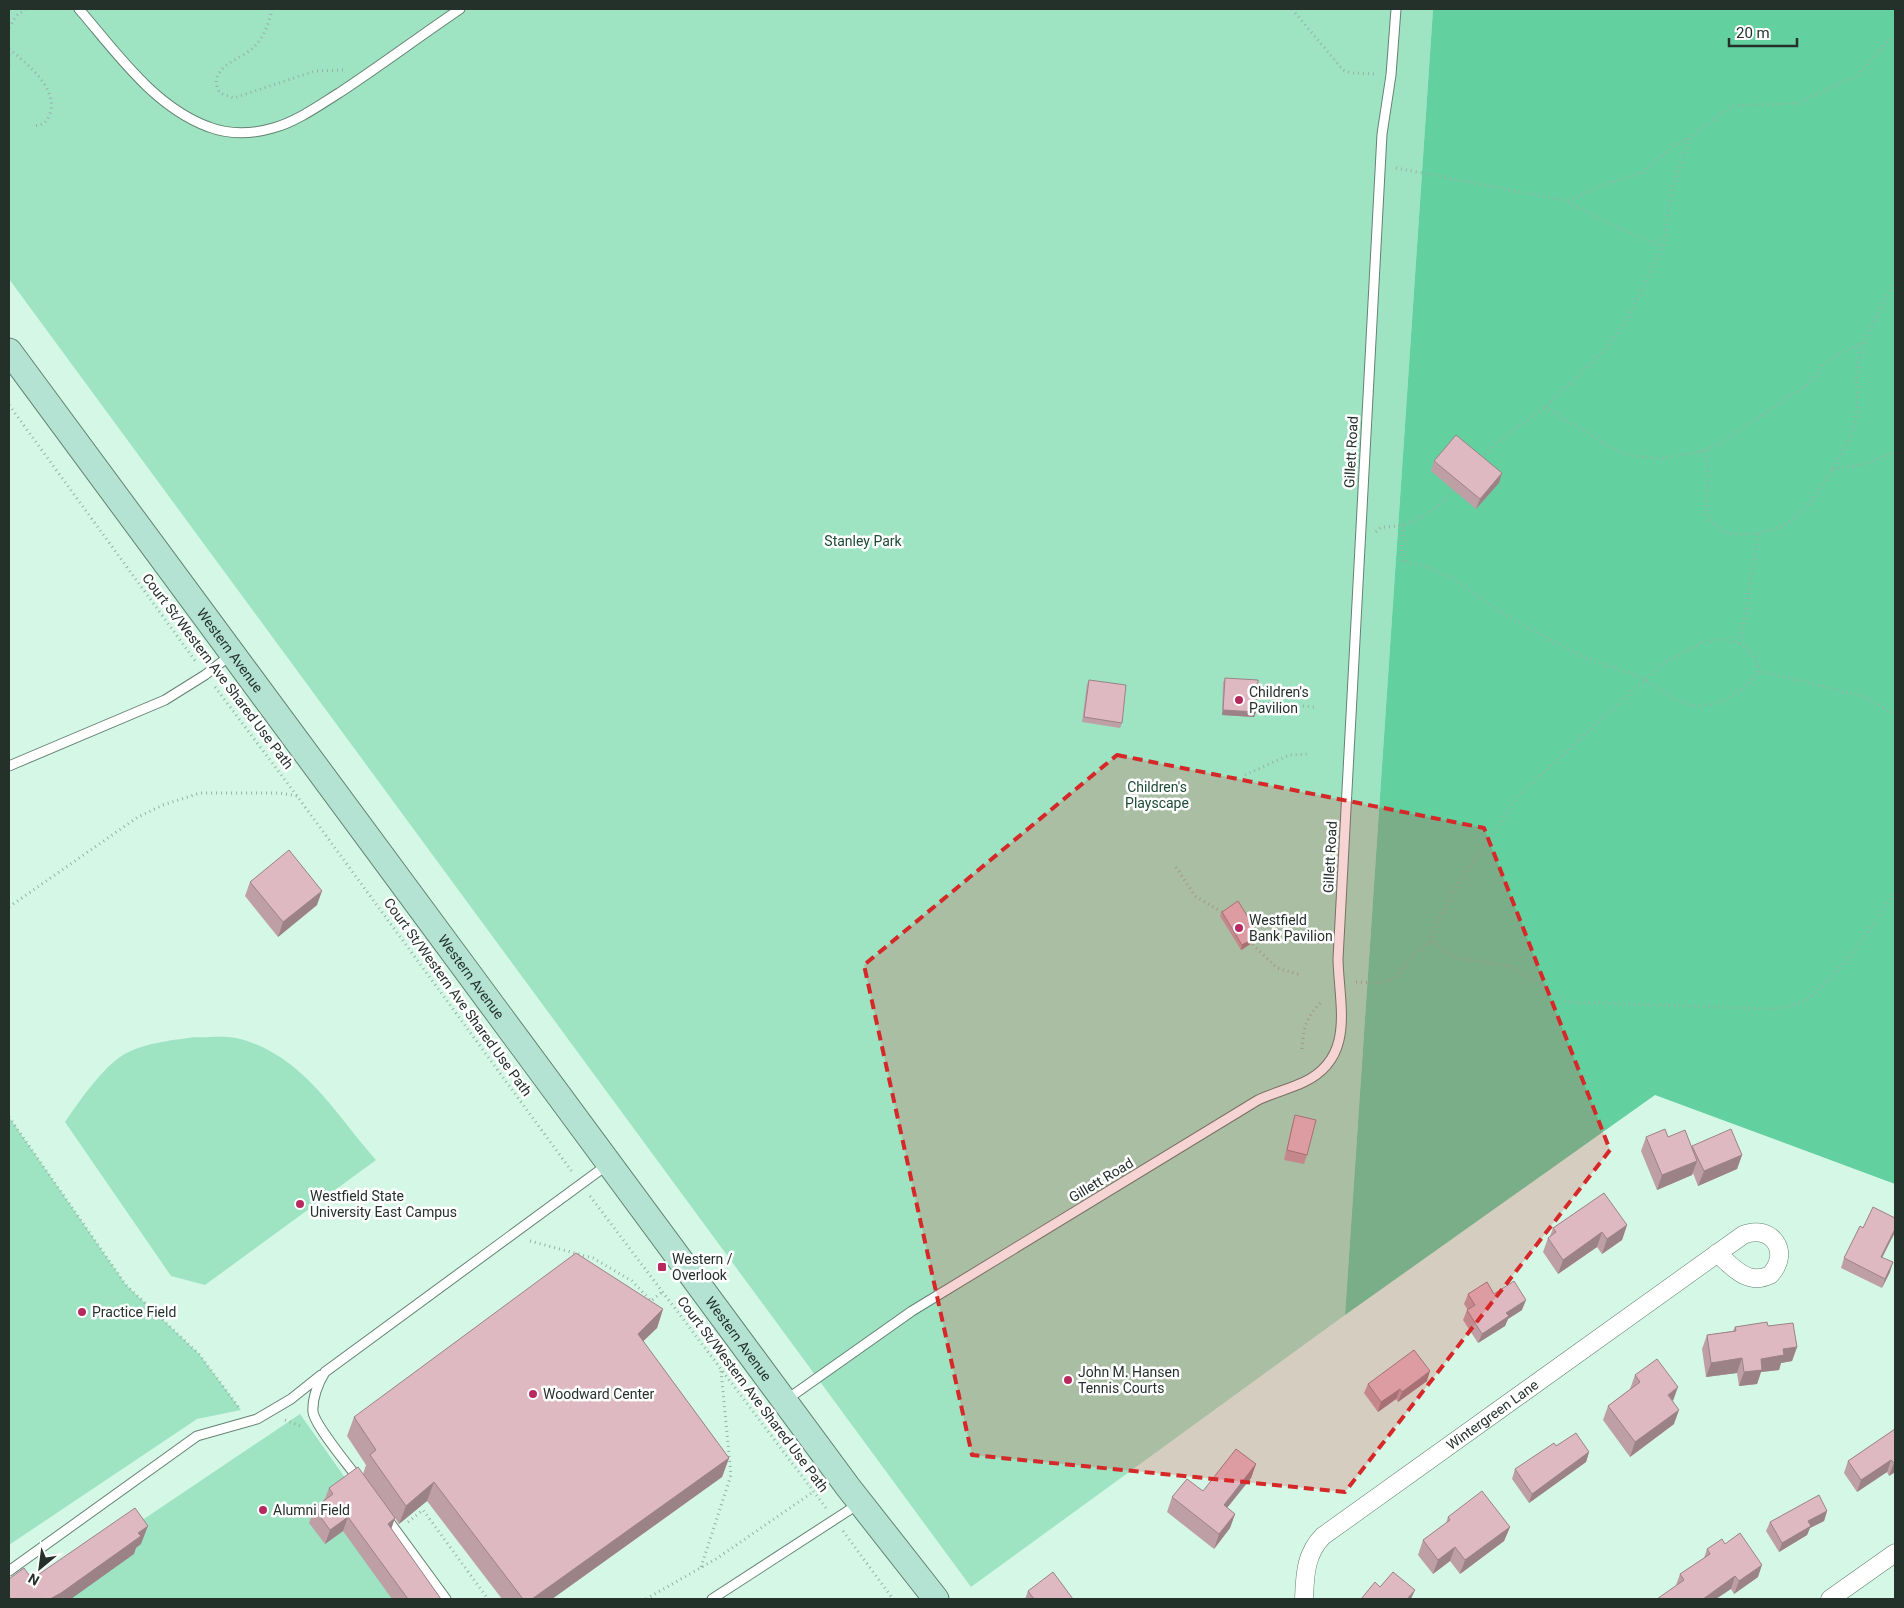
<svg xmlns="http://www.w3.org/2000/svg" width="1904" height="1608" font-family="Roboto,sans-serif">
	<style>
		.green { fill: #9ee4c2 }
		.forest { fill: #63d0a0 }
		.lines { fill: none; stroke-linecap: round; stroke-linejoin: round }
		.service-casing { stroke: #638272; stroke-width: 11 }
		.minor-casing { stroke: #638272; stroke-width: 19 }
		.secondary-casing { stroke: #638272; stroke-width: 27 }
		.path { stroke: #96b1a3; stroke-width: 3; stroke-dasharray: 1 4; stroke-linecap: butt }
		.service { stroke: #fff; stroke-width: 9 }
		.minor { stroke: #fff; stroke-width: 18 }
		.secondary { stroke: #b4e3d4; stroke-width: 25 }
		.wall { fill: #bf9fa6 }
		.shaded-wall { fill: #9b8287 }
		.building { fill: #deb9c1; stroke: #9b8287 }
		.marked { fill: #d62828; fill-opacity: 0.2; stroke: #d62828; stroke-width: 4; stroke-dasharray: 10 6; stroke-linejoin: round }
		.poi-dot { fill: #b72a5f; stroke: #fff; stroke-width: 2 }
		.labels { text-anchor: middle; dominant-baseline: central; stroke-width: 5; stroke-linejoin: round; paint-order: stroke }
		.street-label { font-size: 14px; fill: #24312b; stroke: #fff }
		.park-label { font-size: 14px; fill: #1c4a36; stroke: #fff }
		.poi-label { font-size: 14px; fill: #24312b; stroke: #fff; text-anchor: start }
	</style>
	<rect width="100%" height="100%" fill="#d5f8e6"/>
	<!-- green -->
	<path class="green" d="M 9,9 L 1433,9 L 1345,1315 L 971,1587 L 9,279 Z
		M 194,1037 C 207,1038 223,1035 236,1038 C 303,1054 334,1113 376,1160 L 205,1285 L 171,1276 L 65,1122 C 79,1102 99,1072 120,1057 C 141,1043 169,1041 194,1037 Z
		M 9,1117 L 126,1285 L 199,1354 L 241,1410 L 197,1419 L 9,1545 Z
		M 300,1414 L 431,1599 L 25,1599 Z"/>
	<!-- forest -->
	<path class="forest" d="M 1433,9 L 1895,9 L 1895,1184 L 1655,1095 L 1345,1315 Z"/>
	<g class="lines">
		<!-- service casing -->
		<g class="service-casing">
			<path id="service" d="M 79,9 C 116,52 154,107 209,127 C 229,135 253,134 273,128 C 296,122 318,106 339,93 C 380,66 420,36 460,9
				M 9,766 L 165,700 L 205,675 L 232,654
				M 786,1400 L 912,1311 L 1258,1100 C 1273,1093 1289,1089 1304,1082 C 1356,1057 1339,1005 1338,959 L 1382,134 L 1391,75 L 1396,9
				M 359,1480 C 350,1467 315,1426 313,1412 C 312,1399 318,1383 325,1372 L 607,1165
				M 386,1517 L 446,1599
				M 9,1571 L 197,1436 L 257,1419 L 291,1399 L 321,1375
				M 712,1599 L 860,1503"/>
		</g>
		<!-- minor casing -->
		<g class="minor-casing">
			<g id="minor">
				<path id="s1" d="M 1304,1599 C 1305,1576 1305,1554 1323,1536 L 1743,1235 C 1771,1223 1792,1252 1770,1275 C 1747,1286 1733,1267 1717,1253"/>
				<path d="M 1830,1599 L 1895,1553"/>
			</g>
		</g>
		<!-- secondary casing -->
		<g class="secondary-casing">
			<g id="secondary">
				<path id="s2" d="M 9,351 L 848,1487 L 936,1599"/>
			</g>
		</g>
		<!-- path -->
		<path class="path" d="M 272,9 C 269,23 264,38 253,48 C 239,60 205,69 220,93 L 234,98 L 315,71 L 345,70
			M 1292,9 L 1343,70 L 1351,73 L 1377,74
			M 9,28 L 16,16 L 26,9
			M 9,49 C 27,63 61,91 49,116 C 46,124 41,125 33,126
			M 9,65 L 9,50
			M 1396,168 L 1568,201 L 1595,188 L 1643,172 L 1674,145 L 1690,137
			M 1568,202 L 1612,225 L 1663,247
			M 9,405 L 196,662
			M 1545,407 L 1614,449 L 1631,456 L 1662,458 L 1704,451 L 1720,443 L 1807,385 L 1823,366 L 1839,354 L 1864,342 L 1895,279
			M 1704,451 C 1713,474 1705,491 1707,515 C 1721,536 1736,536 1759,533
			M 1481,458 L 1495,444 L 1545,407 L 1605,350 L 1627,320 L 1663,247 L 1672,189 L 1690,137 L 1731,106 L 1798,103 L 1856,76 L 1895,34
			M 1833,469 L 1865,464 L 1895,452
			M 1403,525 L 1402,561 C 1444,566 1467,590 1501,612 C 1526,627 1552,641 1578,654 C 1599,665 1624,669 1645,680 C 1664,690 1680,707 1703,706 C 1724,705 1747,686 1760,671
			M 1376,532 L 1381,527 C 1410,528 1436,512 1453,490
			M 1740,643 L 1754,655 L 1760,671 L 1866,697 L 1895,715
			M 215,687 L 297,796 L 573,1173
			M 1253,702 L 1314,707
			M 1245,775 L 1289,755 L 1309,754
			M 1176,867 L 1195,896 L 1225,914
			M 9,907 L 138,817 L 163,805 L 200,793 L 280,793 L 297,796
			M 1249,941 L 1277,968 L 1301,975
			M 1431,942 L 1436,924 L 1458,884 L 1518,796 L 1662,664 L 1703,642 L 1722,639 L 1740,643 L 1759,533 C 1768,530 1780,528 1788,523 C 1811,510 1852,444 1856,418 C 1860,389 1851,372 1864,342
			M 1356,982 L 1381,983 L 1394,979 L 1415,953 L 1431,942 L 1455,957 L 1513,967 L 1567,1002 L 1776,1009 C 1785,1007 1794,1005 1802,1002 C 1830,988 1879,919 1895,891
			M 1302,1049 C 1304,1024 1306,1018 1323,1000
			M 9,1117 L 126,1285 L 199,1354 L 240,1409
			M 590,1196 L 826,1508
			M 530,1241 L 593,1258 L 632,1281 L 651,1301 L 662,1292
			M 285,1420 L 300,1426
			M 408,1522 L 423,1510 L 488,1599
			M 843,1531 L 893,1599
			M 701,1567 L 731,1475 L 721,1371
			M 646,1599 L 716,1559 L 813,1492"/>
		<!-- service -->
		<use href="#service" class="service"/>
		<!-- minor -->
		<use href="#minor" class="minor"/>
		<!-- secondary -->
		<use href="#secondary" class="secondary"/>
	</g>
	<!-- wall -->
	<path class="wall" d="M 1434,461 L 1502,473 L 1499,483 L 1476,509 L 1431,471 Z
		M 1225,678 L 1256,712 L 1254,717 L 1222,715 L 1223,683 Z
		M 1089,680 L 1122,723 L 1120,728 L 1082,722 L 1087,684 Z
		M 250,882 L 317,905 L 278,937 L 245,896 Z
		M 1222,912 L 1257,940 L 1241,950 L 1220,916 Z
		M 1295,1115 L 1307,1155 L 1304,1164 L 1284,1160 L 1292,1125 Z
		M 1646,1137 L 1668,1137 L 1692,1147 L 1692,1146 L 1742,1155 L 1737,1169 L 1698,1186 L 1693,1173 L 1692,1175 L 1657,1190 L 1641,1151 Z
		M 1627,1225 L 1622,1240 L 1602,1254 L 1597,1247 L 1558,1274 L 1543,1252 L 1548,1238 L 1550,1236 L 1553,1228 Z
		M 1863,1228 L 1895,1232 L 1882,1257 L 1890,1272 L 1882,1288 L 1841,1268 L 1844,1258 Z
		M 1468,1294 L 1494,1294 L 1522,1310 L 1508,1319 L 1505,1326 L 1478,1343 L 1463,1320 L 1467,1310 L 1468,1310 L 1464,1304 Z
		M 663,1309 L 657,1328 L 643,1341 L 729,1458 L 722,1477 L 552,1599 L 502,1599 L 427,1501 L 399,1524 L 395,1518 L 391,1529 L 441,1599 L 392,1599 L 343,1531 L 325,1544 L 309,1523 L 314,1508 L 324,1501 L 329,1488 L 363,1474 L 366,1465 L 347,1436 L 354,1417 Z
		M 1768,1326 L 1797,1347 L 1792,1361 L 1781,1363 L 1779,1370 L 1761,1372 L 1757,1384 L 1739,1386 L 1737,1373 L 1706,1377 L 1702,1349 L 1707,1335 L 1733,1331 L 1735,1327 Z
		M 1635,1375 L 1673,1401 L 1674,1424 L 1630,1457 L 1603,1420 L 1608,1406 L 1630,1389 Z
		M 1427,1381 L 1398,1402 L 1396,1399 L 1378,1412 L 1364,1393 L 1368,1384 Z
		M 1895,1429 L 1895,1472 L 1889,1476 L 1887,1472 L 1857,1492 L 1844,1473 L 1848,1461 Z
		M 1556,1446 L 1589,1452 L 1586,1462 L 1529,1503 L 1512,1479 L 1515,1469 Z
		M 1256,1464 L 1251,1478 L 1227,1508 L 1235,1514 L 1230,1528 L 1214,1549 L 1167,1512 L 1172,1497 L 1203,1491 Z
		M 1827,1511 L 1824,1521 L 1810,1528 L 1807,1535 L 1779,1552 L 1766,1531 L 1770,1522 Z
		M 1448,1517 L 1510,1527 L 1504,1541 L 1460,1574 L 1450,1561 L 1433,1574 L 1418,1555 L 1423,1540 L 1446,1523 Z
		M 1725,1544 L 1758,1577 L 1734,1594 L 1731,1589 L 1676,1585 L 1680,1574 L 1704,1558 L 1707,1549 Z
		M 1028,1591 L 1073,1599 L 1025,1599 Z"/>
	<!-- shaded-wall -->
	<path class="shaded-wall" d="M 1502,473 L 1499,483 L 1476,509 L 1480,499 Z
		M 1223,710 L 1256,712 L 1254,717 L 1222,715 Z
		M 322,891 L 317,905 L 278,937 L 283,922 Z
		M 1259,935 L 1257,940 L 1241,950 L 1242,945 Z
		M 1742,1155 L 1737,1169 L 1698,1186 L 1704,1171 Z
		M 1697,1161 L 1692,1175 L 1657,1190 L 1662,1175 Z
		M 1627,1225 L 1622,1240 L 1602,1254 L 1607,1239 Z
		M 1895,1229 L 1895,1232 L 1878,1266 L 1881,1257 Z
		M 1602,1232 L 1597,1247 L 1558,1274 L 1563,1260 Z
		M 1893,1262 L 1890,1272 L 1882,1288 L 1885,1279 Z
		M 1526,1300 L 1522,1310 L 1508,1319 L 1505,1326 L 1478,1343 L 1482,1334 L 1506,1313 Z
		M 663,1309 L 657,1328 L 631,1353 L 638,1334 Z
		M 1797,1347 L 1792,1361 L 1781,1363 L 1779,1370 L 1761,1372 L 1757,1384 L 1739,1386 L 1744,1372 L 1761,1359 L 1783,1349 Z
		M 1742,1358 L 1737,1373 L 1706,1377 L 1711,1363 Z
		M 1430,1371 L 1427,1381 L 1398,1402 L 1402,1392 Z
		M 1678,1387 L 1673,1401 L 1668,1395 Z
		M 1400,1389 L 1396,1399 L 1378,1412 L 1381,1402 Z
		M 1679,1410 L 1674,1424 L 1630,1457 L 1635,1442 Z
		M 1589,1452 L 1586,1462 L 1529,1503 L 1532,1494 Z
		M 729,1458 L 722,1477 L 552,1599 L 532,1599 Z
		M 1891,1460 L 1887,1472 L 1857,1492 L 1861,1480 Z
		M 1894,1463 L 1895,1463 L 1895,1472 L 1889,1476 Z
		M 1256,1464 L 1251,1478 L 1218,1519 L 1224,1505 Z
		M 434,1482 L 427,1501 L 399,1524 L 406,1506 Z
		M 1827,1511 L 1824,1521 L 1810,1528 L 1807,1535 L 1779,1552 L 1782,1543 L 1808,1521 Z
		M 1235,1514 L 1230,1528 L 1214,1549 L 1219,1534 Z
		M 348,1517 L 343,1531 L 325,1544 L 330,1530 Z
		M 395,1518 L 390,1532 L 388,1524 Z
		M 148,1526 L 141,1544 L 136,1548 L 134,1554 L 71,1599 L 50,1599 Z
		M 1510,1527 L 1504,1541 L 1460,1574 L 1465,1560 Z
		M 1455,1547 L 1450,1561 L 1433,1574 L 1438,1560 Z
		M 1762,1565 L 1758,1577 L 1734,1594 L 1739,1581 Z
		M 1735,1576 L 1731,1589 L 1716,1599 L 1703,1599 Z
		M 1415,1590 L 1411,1599 L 1407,1599 Z"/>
	<!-- building -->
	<path class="building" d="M 1456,435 L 1502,473 L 1480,499 L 1434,461 Z
		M 1225,678 L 1258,680 L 1256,712 L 1223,710 Z
		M 1089,680 L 1126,685 L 1122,723 L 1084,717 Z
		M 289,850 L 322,891 L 283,922 L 250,882 Z
		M 1238,901 L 1259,935 L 1242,945 L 1222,912 Z
		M 1295,1115 L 1316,1120 L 1307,1155 L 1287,1150 Z
		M 1665,1129 L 1668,1137 L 1685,1130 L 1697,1161 L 1662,1175 L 1646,1137 Z
		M 1731,1129 L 1742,1155 L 1704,1171 L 1692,1146 Z
		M 1604,1193 L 1627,1225 L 1607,1239 L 1602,1232 L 1563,1260 L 1548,1238 L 1556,1232 L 1553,1228 Z
		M 1873,1207 L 1895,1218 L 1895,1229 L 1881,1257 L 1893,1262 L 1885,1279 L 1844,1258 L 1860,1226 L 1863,1228 Z
		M 576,1253 L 663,1309 L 638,1334 L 729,1458 L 532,1599 L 523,1599 L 434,1482 L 406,1506 L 370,1455 L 376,1450 L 354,1417 Z
		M 1514,1281 L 1526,1300 L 1506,1313 L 1509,1316 L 1482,1334 L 1467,1310 L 1475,1305 L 1468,1294 L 1487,1282 L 1494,1294 Z
		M 1767,1322 L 1768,1326 L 1793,1323 L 1797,1347 L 1783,1349 L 1784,1355 L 1761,1359 L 1762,1370 L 1744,1372 L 1742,1358 L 1711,1363 L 1707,1335 L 1736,1331 L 1735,1327 Z
		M 1414,1350 L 1430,1371 L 1402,1392 L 1400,1389 L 1381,1402 L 1368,1384 Z
		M 1657,1359 L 1678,1387 L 1668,1395 L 1679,1410 L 1635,1442 L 1608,1406 L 1640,1382 L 1635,1375 Z
		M 1895,1429 L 1895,1463 L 1894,1463 L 1891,1460 L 1861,1480 L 1848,1461 Z
		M 1576,1433 L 1589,1452 L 1532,1494 L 1515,1469 L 1554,1443 L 1556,1446 Z
		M 1236,1449 L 1256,1464 L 1224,1505 L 1235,1514 L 1219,1534 L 1172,1497 L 1187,1479 L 1203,1491 Z
		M 358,1467 L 395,1518 L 388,1524 L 441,1599 L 408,1599 L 348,1517 L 330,1530 L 314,1508 L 333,1494 L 329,1488 Z
		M 1482,1491 L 1510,1527 L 1465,1560 L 1455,1547 L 1438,1560 L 1423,1540 L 1450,1520 L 1448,1517 Z
		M 1819,1495 L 1827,1511 L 1808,1521 L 1811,1526 L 1782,1543 L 1770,1522 Z
		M 135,1508 L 148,1526 L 138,1533 L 141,1536 L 61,1593 L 50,1599 L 43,1599 L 42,1598 L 40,1599 L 9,1599 L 9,1579 L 24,1568 L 32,1579 Z
		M 1740,1533 L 1762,1565 L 1739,1581 L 1735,1576 L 1703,1599 L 1657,1599 L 1684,1580 L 1680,1574 L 1710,1554 L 1707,1549 L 1722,1539 L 1725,1544 Z
		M 1053,1572 L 1073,1599 L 1034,1599 L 1028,1591 Z
		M 1393,1572 L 1415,1590 L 1407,1599 L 1361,1599 L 1375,1582 L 1380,1587 Z"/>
	<!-- marked area -->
	<path class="marked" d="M 1117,755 L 1484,828 L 1610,1150 L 1345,1492 L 972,1455 L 864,965 Z"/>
	<!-- markers -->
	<g class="poi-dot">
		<circle cx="1239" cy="700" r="5"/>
		<circle cx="1239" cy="928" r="5"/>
		<circle cx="300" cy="1204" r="5"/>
		<rect x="657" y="1262" width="10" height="10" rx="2.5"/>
		<circle cx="82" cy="1312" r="5"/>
		<circle cx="1068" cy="1380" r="5"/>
		<circle cx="533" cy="1394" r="5"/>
		<circle cx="263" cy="1510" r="5"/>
	</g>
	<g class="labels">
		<!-- street labels -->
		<g class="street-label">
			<text transform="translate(1351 452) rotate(-87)">Gillett Road</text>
			<text stroke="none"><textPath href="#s2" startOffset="372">Western Avenue</textPath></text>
			<text transform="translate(218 671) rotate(53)">Court St/Western Ave Shared Use Path</text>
			<text transform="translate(1330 857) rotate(-87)">Gillett Road</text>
			<text stroke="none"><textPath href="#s2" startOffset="778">Western Avenue</textPath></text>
			<text transform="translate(458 997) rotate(54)">Court St/Western Ave Shared Use Path</text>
			<text transform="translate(1101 1180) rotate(-31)">Gillett Road</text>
			<text stroke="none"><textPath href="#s2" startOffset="1228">Western Avenue</textPath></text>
			<text transform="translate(753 1394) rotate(53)">Court St/Western Ave Shared Use Path</text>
			<text stroke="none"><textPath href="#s1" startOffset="276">Wintergreen Lane</textPath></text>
		</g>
		<!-- park labels -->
		<g class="park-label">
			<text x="863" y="541">Stanley Park</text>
			<text x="1157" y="787">Children's<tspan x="1157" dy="16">Playscape</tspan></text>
		</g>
		<!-- poi labels -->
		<g class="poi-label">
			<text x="1249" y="692">Children's<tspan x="1249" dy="16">Pavilion</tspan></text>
			<text x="1249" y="920">Westfield<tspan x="1249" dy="16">Bank Pavilion</tspan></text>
			<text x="310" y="1196">Westfield State<tspan x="310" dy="16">University East Campus</tspan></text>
			<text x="672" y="1259">Western /<tspan x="672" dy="16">Overlook</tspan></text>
			<text x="92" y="1312">Practice Field</text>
			<text x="1078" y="1372">John M. Hansen<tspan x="1078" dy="16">Tennis Courts</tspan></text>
			<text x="543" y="1394">Woodward Center</text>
			<text x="273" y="1510">Alumni Field</text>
		</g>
	</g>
	<!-- border -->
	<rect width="1904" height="1608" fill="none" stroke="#24312b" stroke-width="20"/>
	<!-- north arrow -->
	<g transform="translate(40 1568) rotate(209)" stroke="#ffffff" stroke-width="4" paint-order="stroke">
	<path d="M0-4L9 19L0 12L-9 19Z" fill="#24312b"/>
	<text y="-8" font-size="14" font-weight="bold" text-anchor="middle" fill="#24312b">N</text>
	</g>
	<!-- scale -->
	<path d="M1729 38v8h68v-8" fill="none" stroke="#24312b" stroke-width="2.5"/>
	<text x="1736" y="38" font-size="15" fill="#24312b" stroke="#ffffff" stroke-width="4" paint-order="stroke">20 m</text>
</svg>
